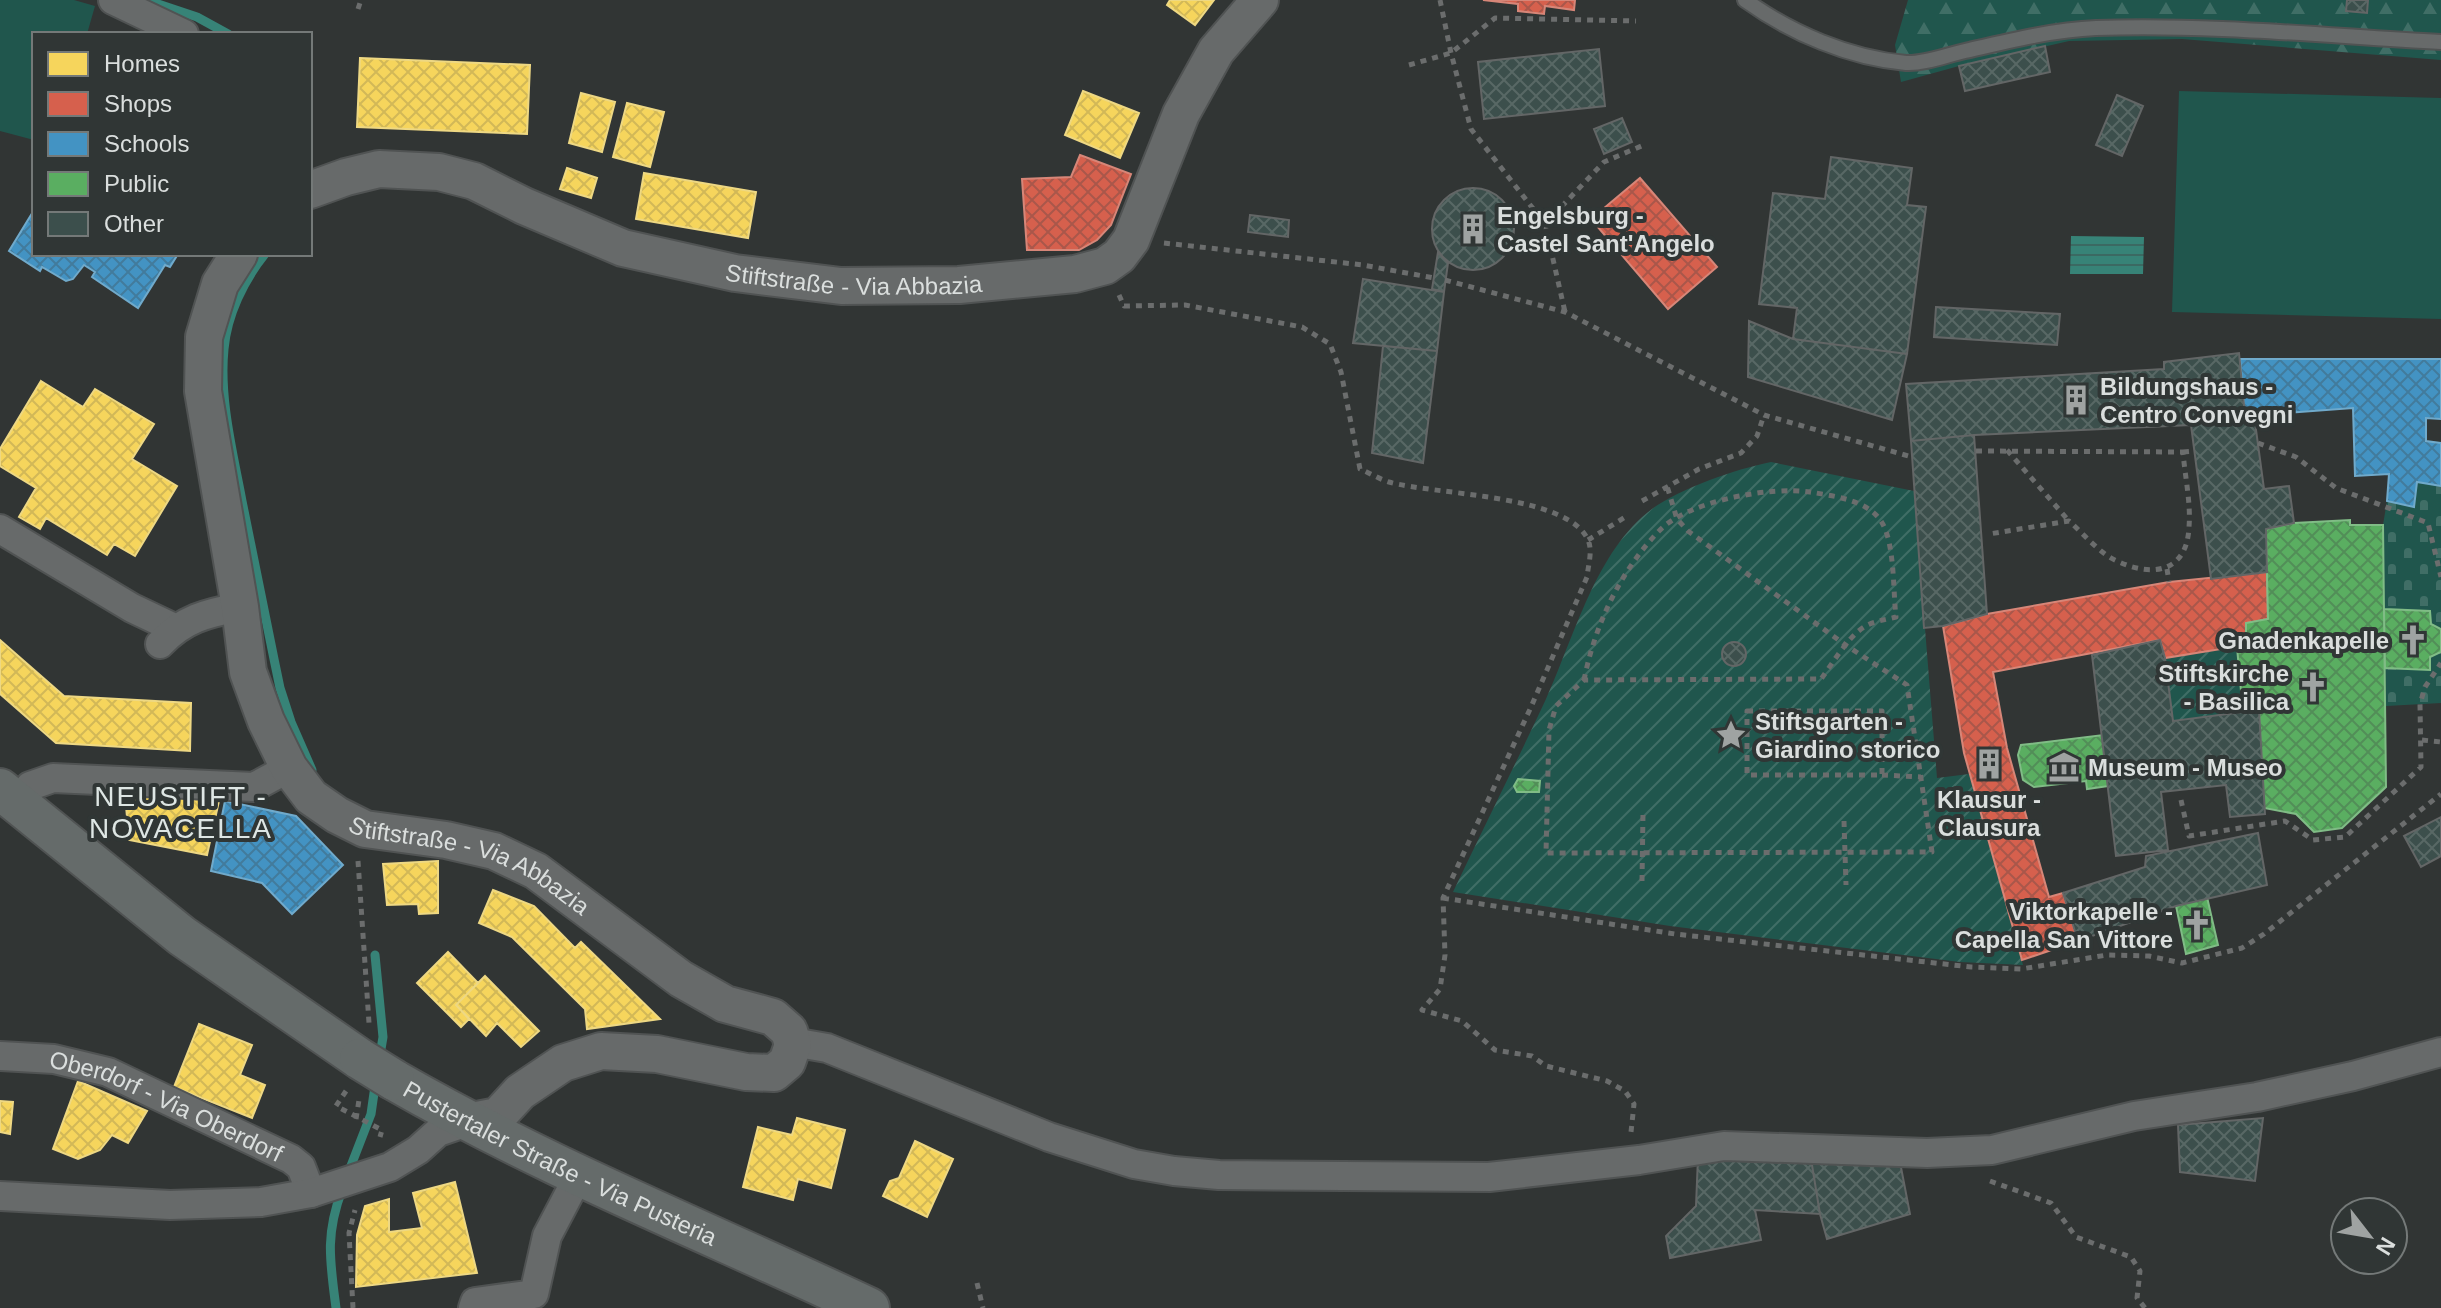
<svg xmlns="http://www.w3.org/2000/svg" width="2441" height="1308" font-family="Arial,sans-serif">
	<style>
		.grass { fill: #20564d }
		.forest { fill: url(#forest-firs) }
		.cemetery { fill: url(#cemetery-stones) }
		.garden { fill: url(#garden-furrows) }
		.water { fill: url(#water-rules) }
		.homes { fill: url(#homes-cross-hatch); stroke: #eed883; stroke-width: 2 }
		.shops { fill: url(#shops-cross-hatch); stroke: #d78678; stroke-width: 2 }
		.schools { fill: url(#schools-cross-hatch); stroke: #70aacb; stroke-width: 2 }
		.public { fill: url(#public-cross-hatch); stroke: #80bc86; stroke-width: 2 }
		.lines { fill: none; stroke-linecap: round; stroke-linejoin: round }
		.stream { stroke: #378377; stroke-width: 9 }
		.building { fill: url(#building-cross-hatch); stroke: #636666; stroke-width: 2 }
		.service-casing { stroke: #505353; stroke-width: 18 }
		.minor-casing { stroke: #505353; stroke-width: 32 }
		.tertiary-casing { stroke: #505353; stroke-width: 40 }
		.secondary-casing { stroke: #505353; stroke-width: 44 }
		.path { stroke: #6b6d6d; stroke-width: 5; stroke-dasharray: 6 6; stroke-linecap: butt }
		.service { stroke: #676a6a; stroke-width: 14 }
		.minor { stroke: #676a6a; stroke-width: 28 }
		.tertiary { stroke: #676a6a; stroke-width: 36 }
		.secondary { stroke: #656b6a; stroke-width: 40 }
		.secondary-bridge-casing { stroke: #505353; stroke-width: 44; stroke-linecap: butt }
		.secondary-bridge { stroke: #656b6a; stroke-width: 40 }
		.labels { text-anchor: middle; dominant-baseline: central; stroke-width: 8; stroke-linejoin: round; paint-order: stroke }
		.poi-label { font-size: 24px; font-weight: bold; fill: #dadedd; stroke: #303635; text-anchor: start }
		.street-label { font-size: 24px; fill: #dadedd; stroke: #303635 }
		.quarter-label { font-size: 28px; letter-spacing: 2px; fill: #dee6e4; stroke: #303635 }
	</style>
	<defs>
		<pattern id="forest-firs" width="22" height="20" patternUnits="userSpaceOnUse" patternTransform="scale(2)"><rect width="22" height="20" fill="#20564d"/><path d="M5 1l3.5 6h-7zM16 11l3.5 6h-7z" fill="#406e66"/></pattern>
		<pattern id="cemetery-stones" width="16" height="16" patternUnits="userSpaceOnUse" patternTransform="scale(2)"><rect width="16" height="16" fill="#20564d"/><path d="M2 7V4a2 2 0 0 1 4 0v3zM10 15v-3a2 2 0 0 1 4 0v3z" fill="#406e66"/></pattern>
		<pattern id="garden-furrows" width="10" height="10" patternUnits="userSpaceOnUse" patternTransform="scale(2)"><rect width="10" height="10" fill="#20564d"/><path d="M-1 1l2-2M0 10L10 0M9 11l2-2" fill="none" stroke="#406e66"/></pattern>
		<pattern id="water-rules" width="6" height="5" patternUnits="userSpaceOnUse" patternTransform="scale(2)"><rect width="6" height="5" fill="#378377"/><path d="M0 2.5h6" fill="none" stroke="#3b6962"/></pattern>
		<pattern id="homes-cross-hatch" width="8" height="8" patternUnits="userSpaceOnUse" patternTransform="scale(2)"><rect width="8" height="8" fill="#f6d55c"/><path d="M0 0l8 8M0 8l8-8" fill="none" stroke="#d2b857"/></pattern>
		<pattern id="shops-cross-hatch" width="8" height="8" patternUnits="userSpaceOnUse" patternTransform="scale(2)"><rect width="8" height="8" fill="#d6604d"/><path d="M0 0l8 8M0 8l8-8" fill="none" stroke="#a9574a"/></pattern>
		<pattern id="schools-cross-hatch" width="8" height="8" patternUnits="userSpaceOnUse" patternTransform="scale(2)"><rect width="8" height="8" fill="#4393c3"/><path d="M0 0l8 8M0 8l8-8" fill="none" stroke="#427b9c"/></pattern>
		<pattern id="public-cross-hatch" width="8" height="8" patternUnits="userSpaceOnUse" patternTransform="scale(2)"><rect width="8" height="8" fill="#5aae61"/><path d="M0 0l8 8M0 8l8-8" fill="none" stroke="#528e58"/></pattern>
		<pattern id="building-cross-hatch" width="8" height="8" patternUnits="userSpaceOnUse" patternTransform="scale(2)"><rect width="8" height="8" fill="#3c4f4c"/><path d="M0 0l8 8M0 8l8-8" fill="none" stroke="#586865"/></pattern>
	</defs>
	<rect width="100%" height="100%" fill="#313534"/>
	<!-- grass -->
	<path class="grass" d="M 0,0 L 74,0 L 95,6 L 87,34 L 34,34 L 34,140 L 0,131 Z
		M 2179,91 L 2441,98 L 2441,319 L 2172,312 Z"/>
	<!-- forest -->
	<path class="forest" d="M 1908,0 L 2441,0 L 2441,60 L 2182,39 L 2069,41 L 1959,66 L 1901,82 L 1895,45 Z"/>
	<!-- cemetery -->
	<path class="cemetery" d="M 2417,482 L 2441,486 L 2441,629 L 2431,624 L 2429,611 L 2384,609 L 2383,525 L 2387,501 L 2414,507 Z
		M 2441,652 L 2441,703 L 2386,706 L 2385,668 L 2430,670 L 2430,657 Z"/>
	<!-- garden -->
	<path class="garden" d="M 1771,462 L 1914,491 L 1937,778 L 1969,774 L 2023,965 L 1960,962 L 1670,926 L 1453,892 C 1484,827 1516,763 1546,699 C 1574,638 1596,550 1652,509 C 1681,488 1736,469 1771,462 Z
		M 2237,647 L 2243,713 L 2173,721 L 2165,658 Z"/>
	<!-- water -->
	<path class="water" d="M 2071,236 L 2144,237 L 2143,274 L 2070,274 Z"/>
	<!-- homes -->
	<path class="homes" d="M 1170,0 L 1214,0 L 1195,25 L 1167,5 Z
		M 360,58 L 530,65 L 527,134 L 357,127 Z
		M 1083,91 L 1139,113 L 1120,158 L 1065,135 Z
		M 581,93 L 615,102 L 602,152 L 569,143 Z
		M 627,103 L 664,112 L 650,167 L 613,157 Z
		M 567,168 L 597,178 L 591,198 L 560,189 Z
		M 644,173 L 756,192 L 748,238 L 636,219 Z
		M 41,381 L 83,407 L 95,389 L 154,424 L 132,459 L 177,486 L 135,556 L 114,544 L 107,555 L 46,518 L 40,529 L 19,517 L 36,488 L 0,466 L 0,449 Z
		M 0,640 L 64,696 L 191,703 L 190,751 L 56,743 L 0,694 Z
		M 125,794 L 219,801 L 207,855 L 129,840 Z
		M 438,861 L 438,913 L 419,914 L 418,904 L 387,905 L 383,864 Z
		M 493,890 L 534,906 L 575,948 L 581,942 L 660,1019 L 587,1029 L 585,1009 L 512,937 L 479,923 Z
		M 448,952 L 478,983 L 456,1005 L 469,1019 L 461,1027 L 417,983 Z
		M 485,976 L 539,1031 L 521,1047 L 497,1023 L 486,1036 L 456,1005 Z
		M 199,1024 L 252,1045 L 240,1075 L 265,1085 L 252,1118 L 174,1087 Z
		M 78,1081 L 147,1111 L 128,1143 L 112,1135 L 100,1150 L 78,1159 L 53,1149 Z
		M 0,1101 L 13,1102 L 10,1134 L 0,1132 Z
		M 797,1118 L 845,1130 L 831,1188 L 798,1179 L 793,1200 L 743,1187 L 758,1127 L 792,1135 Z
		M 915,1141 L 953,1159 L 927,1217 L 883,1196 L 890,1181 L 899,1178 Z
		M 455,1182 L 477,1273 L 356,1287 L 357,1235 L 365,1206 L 389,1199 L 389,1232 L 422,1228 L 413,1193 Z"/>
	<!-- shops -->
	<path class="shops" d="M 1483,0 L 1575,0 L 1574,10 L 1545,6 L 1544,14 L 1518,11 L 1518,4 Z
		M 1080,155 L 1131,174 L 1111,225 L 1097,240 L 1079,250 L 1027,250 L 1022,179 L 1071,177 Z
		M 1640,178 L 1717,267 L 1668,309 L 1591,219 Z
		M 2267,572 L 2268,619 L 2246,623 L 2246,645 L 2165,658 L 2160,640 L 1993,672 L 2007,748 L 2049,897 L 2063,893 L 2078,941 L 2022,960 L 1964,753 L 1943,626 L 1987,614 L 2169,582 Z"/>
	<!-- schools -->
	<path class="schools" d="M 34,210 L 34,254 L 178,254 L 170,267 L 165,265 L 138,308 L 92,277 L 95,272 L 84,265 L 73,279 L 66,281 L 42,267 L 40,271 L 9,251 Z
		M 2240,359 L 2441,359 L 2441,419 L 2426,418 L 2426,441 L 2441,443 L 2441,486 L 2417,482 L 2414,507 L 2387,501 L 2389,474 L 2355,476 L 2353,408 L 2245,416 Z
		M 225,801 L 296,816 L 343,865 L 292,914 L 262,883 L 211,871 Z"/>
	<!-- public -->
	<path class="public" d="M 2350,520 L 2350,525 L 2383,525 L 2386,787 L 2342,828 L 2314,832 L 2296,814 L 2264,808 L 2259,710 L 2243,713 L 2237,647 L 2246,645 L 2246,623 L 2268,619 L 2266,529 L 2294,523 Z
		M 2384,609 L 2430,611 L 2431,624 L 2441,629 L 2441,652 L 2430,657 L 2430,670 L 2385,668 Z
		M 2103,735 L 2109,786 L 2087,789 L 2086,781 L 2034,787 L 2023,780 L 2018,755 L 2021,745 Z
		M 1518,779 L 1540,781 L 1539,792 L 1517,792 L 1514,786 Z
		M 2207,897 L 2218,945 L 2186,954 L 2176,906 Z"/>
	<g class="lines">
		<!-- stream -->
		<path class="stream" d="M 146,0 L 197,17 L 228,34
			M 265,254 C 244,280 227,315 224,349 C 219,399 233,453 242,501 C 255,564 267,626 280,688 L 291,722 L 312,770
			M 375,955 L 383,1037 L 379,1061
			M 347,1176 L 371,1114 L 376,1079
			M 336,1308 C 330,1261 325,1235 342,1190"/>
	</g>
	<!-- building -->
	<path class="building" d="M 2347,0 L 2368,0 L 2367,13 L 2346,11 Z
		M 2045,46 L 2050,72 L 1965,91 L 1959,66 Z
		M 1599,49 L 1605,106 L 1484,119 L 1478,62 Z
		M 2117,95 L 2143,106 L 2122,156 L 2096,145 Z
		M 1622,118 L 1632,142 L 1604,154 L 1594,129 Z
		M 1831,157 L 1912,168 L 1907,205 L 1926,207 L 1907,354 L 1793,339 L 1797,308 L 1759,304 L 1773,193 L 1825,199 Z
		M1432 229a41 41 0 1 1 82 0a41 41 0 1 1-82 0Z
		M 1250,215 L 1289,220 L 1288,237 L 1248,232 Z
		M 1438,252 L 1448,263 L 1444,292 L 1432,289 Z
		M 1363,279 L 1444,292 L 1437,351 L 1353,343 Z
		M 1936,307 L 2060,314 L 2057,345 L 1934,337 Z
		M 1749,321 L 1793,339 L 1907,354 L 1892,420 L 1748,377 Z
		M 1383,346 L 1437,351 L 1423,463 L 1372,453 Z
		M 2239,353 L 2245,416 L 2191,425 L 1974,435 L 1911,441 L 1906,384 L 2164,369 L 2164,362 Z
		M 2254,415 L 2264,489 L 2289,486 L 2294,523 L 2266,529 L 2267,572 L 2211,579 L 2191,425 Z
		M 1974,435 L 1987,614 L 1943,626 L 1924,628 L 1911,441 Z
		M 2160,640 L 2165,658 L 2173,721 L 2259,710 L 2265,814 L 2230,817 L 2226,785 L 2161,792 L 2168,850 L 2116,856 L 2092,655 Z
		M1722 654a12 12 0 1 1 24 0a12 12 0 1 1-24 0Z
		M 2441,817 L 2441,856 L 2421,867 L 2404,836 Z
		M 2258,833 L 2267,885 L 2176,906 L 2078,941 L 2063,893 L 2145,867 L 2146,856 Z
		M 2263,1118 L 2255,1181 L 2180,1172 L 2178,1125 Z
		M 1698,1157 L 1811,1159 L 1820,1214 L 1755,1210 L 1761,1240 L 1670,1258 L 1666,1236 L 1696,1206 Z
		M 1899,1157 L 1910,1214 L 1827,1239 L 1820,1214 L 1811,1159 Z"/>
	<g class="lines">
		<!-- service casing -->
		<g class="service-casing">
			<path id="service" d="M 1745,0 C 1791,33 1849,58 1906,63 C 1924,64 1947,55 1965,51 C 2008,41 2052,30 2096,28 C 2211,24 2327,36 2441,42"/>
		</g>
		<!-- minor casing -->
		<g class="minor-casing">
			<g id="minor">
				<path d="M 113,0 L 184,34"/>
				<path d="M 0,529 L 132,608 L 174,628"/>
				<path d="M 160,644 C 183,619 207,613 240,607"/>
				<path d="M 30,786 L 53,778 L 254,787 L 289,768"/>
				<path d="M 793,1045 L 804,1044 L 827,1048 L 1049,1137 L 1134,1164 L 1174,1171 L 1219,1175 L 1489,1177 L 1639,1160 L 1724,1146 L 1927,1153 L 1992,1150 L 2134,1116 L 2257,1097 L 2353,1076 L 2441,1052"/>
				<path id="s1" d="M 0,1056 L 54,1059 L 108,1072 L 291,1159 L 301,1167 L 311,1193"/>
				<path d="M 0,1196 L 170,1205 L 261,1202 L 311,1193 L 390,1167 L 418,1150 L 438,1132 L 467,1122"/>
				<path d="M 473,1308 L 475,1302 L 534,1294 L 547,1236 L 578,1177"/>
			</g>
		</g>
		<!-- tertiary casing -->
		<g class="tertiary-casing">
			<g id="tertiary">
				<path id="s2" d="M 310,190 L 346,177 L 379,169 L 439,172 L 474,181 L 524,206 L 623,248 L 735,273 L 841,286 L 959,285 L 1075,274 L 1105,266 L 1119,256 L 1131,240 L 1181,114 L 1216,51 L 1260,0"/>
				<path id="s3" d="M 239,254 L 220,284 L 204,337 L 203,391 L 240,607 L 248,672 L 266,721 L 289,768 L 311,797 L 337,815 L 365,829 L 446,840 L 494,851 L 536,871 L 681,979 L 725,1004 L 773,1017 L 789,1031 L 793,1045 L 787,1062 L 774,1073 L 746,1072 L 657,1054 L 601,1051 L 563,1063 L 520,1092 L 498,1116 L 467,1122"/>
			</g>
		</g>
		<!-- secondary casing -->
		<g class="secondary-casing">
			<g id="secondary">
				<path d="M 0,789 L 182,936 L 360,1059"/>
				<path id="s4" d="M 394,1080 C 547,1168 710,1233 869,1308"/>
			</g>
		</g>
		<!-- path -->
		<path class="path" d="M 1440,0 L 1451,53 L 1471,129 L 1545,224 L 1565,312
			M 358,9 L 361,0
			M 1409,65 L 1451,53 L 1495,18 L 1636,21
			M 1545,224 L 1604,162 L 1646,144
			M 1164,243 L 1363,265 L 1434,278
			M 1445,280 L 1565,312 L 1764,415 L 1912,457
			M 1119,295 L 1124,306 L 1185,305 L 1302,327 L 1330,344 L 1341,372 L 1360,469 C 1370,473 1379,479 1389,482 C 1434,495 1568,494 1588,540 C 1593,551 1588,566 1587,577 L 1531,707 L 1443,898 L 1445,955 L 1440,989 L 1422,1010 L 1462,1021 L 1495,1050 L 1532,1056 L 1546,1066 L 1607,1081 L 1625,1091 L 1634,1104 L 1631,1132
			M 2258,443 L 2296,457 L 2336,488 L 2428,523 L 2441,577
			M 2007,450 L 2069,521
			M 1976,451 L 2183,452 C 2185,477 2191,503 2189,527 C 2187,572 2153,578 2117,561 C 2100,554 2084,534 2069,521 L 1989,534
			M 2183,452 L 2194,451
			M 1642,501 L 1699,469 L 1741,453 L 1757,436 L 1764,415
			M 1588,540 L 1627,516
			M 2167,569 L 2169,582
			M 1584,680 C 1595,625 1620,571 1660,530 C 1688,501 1771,486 1810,492 C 1834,496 1867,500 1881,521 C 1895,542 1893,592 1896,617 C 1885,620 1873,621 1864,627 C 1847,638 1833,663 1821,679 L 1584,680 L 1556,706 L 1549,730 L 1546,853 L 1932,852 L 1907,685 L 1847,646 L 1688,531 L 1677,519 L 1667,486
			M 1747,711 L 1882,711 L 1882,775 L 1747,775 Z
			M 2422,740 L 2441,742
			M 1882,775 L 1921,777
			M 2181,800 L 2189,836 L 2285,821 L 2313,840 L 2345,837 L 2421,767 L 2420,704 L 2425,687 L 2441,663
			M 1844,821 L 1846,885
			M 358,861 L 369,1023
			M 1642,881 L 1643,813
			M 1443,898 L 1675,934 L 1971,967 L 2021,969 L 2107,955 L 2149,956 L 2182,963 L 2242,948 L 2264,934 L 2441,794
			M 346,1091 L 336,1106 L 382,1130 L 380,1137
			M 356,1119 L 359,1100
			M 1990,1181 L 2051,1203 L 2076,1237 L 2131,1257 L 2140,1271 L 2137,1298 L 2145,1308
			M 977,1283 L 983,1308
			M 353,1308 L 349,1233 L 355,1210"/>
		<!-- service -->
		<use href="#service" class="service"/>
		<!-- minor -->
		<use href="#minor" class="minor"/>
		<!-- tertiary -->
		<use href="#tertiary" class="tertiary"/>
		<!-- secondary -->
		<use href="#secondary" class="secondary"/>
		<!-- secondary-bridge casing -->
		<g class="secondary-bridge-casing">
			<path id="secondary-bridge" d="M 360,1059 L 394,1080"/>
		</g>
		<!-- secondary-bridge -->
		<use href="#secondary-bridge" class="secondary-bridge"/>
	</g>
	<!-- icons -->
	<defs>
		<g id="building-bare" transform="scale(2.4)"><path d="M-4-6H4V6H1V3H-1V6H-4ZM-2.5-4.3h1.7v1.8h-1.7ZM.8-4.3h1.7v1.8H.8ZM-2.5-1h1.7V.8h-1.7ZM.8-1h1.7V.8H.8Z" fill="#9fa3a2" stroke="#303635" stroke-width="2.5" paint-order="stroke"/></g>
		<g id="church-bare" transform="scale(2.4)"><path d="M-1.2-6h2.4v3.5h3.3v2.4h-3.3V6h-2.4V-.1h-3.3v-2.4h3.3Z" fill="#9fa3a2" stroke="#303635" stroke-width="2.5" paint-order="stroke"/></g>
		<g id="sight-bare" transform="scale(2.4)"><path d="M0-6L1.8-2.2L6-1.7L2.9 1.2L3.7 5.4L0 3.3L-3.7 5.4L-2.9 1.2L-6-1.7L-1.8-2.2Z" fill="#9fa3a2" stroke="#303635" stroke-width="2.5" paint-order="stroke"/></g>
		<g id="museum-bare" transform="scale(2.4)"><path d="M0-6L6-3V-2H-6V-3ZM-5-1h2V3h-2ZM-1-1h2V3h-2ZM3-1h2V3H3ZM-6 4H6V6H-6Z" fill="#9fa3a2" stroke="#303635" stroke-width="2.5" paint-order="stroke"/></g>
	</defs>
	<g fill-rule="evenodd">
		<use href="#building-bare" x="1473" y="229"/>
		<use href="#building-bare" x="2076" y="400"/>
		<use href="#church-bare" x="2413" y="640"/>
		<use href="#church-bare" x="2313" y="687"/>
		<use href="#sight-bare" x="1731" y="735"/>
		<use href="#building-bare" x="1989" y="764"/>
		<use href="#museum-bare" x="2064" y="767"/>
		<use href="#church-bare" x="2197" y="925"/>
	</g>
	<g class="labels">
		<!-- poi labels -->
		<g class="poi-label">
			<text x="1497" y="215">Engelsburg -<tspan x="1497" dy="28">Castel Sant'Angelo</tspan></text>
			<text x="2100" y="386">Bildungshaus -<tspan x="2100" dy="28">Centro Convegni</tspan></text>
			<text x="2389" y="640" text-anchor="end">Gnadenkapelle</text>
			<text x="2289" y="673" text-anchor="end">Stiftskirche<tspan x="2289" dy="28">- Basilica</tspan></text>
			<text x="1755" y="721">Stiftsgarten -<tspan x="1755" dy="28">Giardino storico</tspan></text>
			<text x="2088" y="767">Museum - Museo</text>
			<text x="1989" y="799" text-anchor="middle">Klausur -<tspan x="1989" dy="28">Clausura</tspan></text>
			<text x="2173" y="911" text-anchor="end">Viktorkapelle -<tspan x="2173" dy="28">Capella San Vittore</tspan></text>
		</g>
		<!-- street labels -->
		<g class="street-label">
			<text stroke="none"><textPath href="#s2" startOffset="566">Stiftstraße - Via Abbazia</textPath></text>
			<text stroke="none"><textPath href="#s3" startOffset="746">Stiftstraße - Via Abbazia</textPath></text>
			<text stroke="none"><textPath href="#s1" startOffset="176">Oberdorf - Via Oberdorf</textPath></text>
			<text stroke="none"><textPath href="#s4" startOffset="186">Pustertaler Straße - Via Pusteria</textPath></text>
		</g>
		<!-- quarter labels -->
		<g class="quarter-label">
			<text x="181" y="796">NEUSTIFT -<tspan x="181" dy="32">NOVACELLA</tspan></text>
		</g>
	</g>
	<!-- legend -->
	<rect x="32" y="32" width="280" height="224" fill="#303635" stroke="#747978" stroke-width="2"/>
	<rect x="48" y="52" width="40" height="24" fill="#f6d55c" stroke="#747978" stroke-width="2"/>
	<text x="104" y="72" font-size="24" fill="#dadedd">Homes</text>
	<rect x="48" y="92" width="40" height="24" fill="#d6604d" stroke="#747978" stroke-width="2"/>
	<text x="104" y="112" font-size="24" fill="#dadedd">Shops</text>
	<rect x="48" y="132" width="40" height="24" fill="#4393c3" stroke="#747978" stroke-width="2"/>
	<text x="104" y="152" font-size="24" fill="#dadedd">Schools</text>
	<rect x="48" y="172" width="40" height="24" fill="#5aae61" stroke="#747978" stroke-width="2"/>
	<text x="104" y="192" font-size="24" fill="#dadedd">Public</text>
	<rect x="48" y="212" width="40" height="24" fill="#3c4f4c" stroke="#747978" stroke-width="2"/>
	<text x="104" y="232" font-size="24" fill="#dadedd">Other</text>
	<!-- north arrow -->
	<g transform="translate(2369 1236) rotate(121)"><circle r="38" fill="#303635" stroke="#747978" stroke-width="2"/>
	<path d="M0-6L14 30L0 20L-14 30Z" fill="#9fa3a2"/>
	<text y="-12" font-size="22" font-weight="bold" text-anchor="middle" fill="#dadedd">N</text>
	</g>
</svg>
